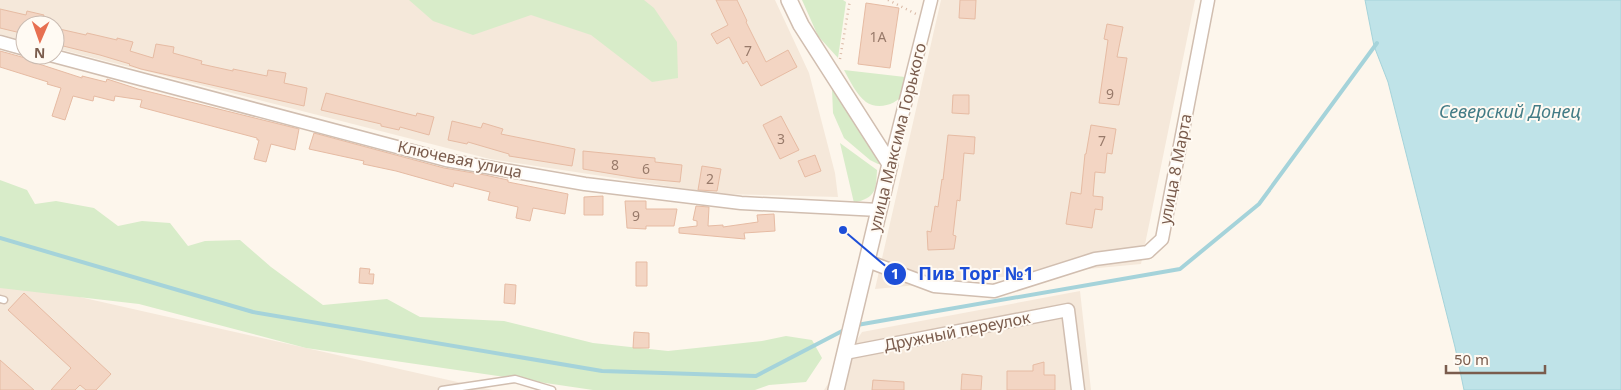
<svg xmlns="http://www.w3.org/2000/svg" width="1621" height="390" font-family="'Noto Sans',sans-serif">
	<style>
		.residential { fill: #f5e8da }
		.green { fill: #d8ecc9 }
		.water { fill: #bfe3e8; stroke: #a5d3da }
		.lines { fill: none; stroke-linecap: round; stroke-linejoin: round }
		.stream { stroke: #a5d3da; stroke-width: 4 }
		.building { fill: #f3d5c3; stroke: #e6bba3 }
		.service-casing { stroke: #d1beb0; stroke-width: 9 }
		.minor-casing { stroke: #d1beb0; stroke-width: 15 }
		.tertiary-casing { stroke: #d1beb0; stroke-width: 18 }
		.path { stroke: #d9b8a5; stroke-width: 2.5; stroke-dasharray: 1 4; stroke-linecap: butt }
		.service { stroke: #fff; stroke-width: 6 }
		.minor { stroke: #fff; stroke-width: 12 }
		.tertiary { stroke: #fff; stroke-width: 15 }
		.labels { text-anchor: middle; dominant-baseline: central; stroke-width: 4; stroke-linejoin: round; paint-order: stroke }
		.number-label { font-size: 14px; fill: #987a6a }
		.street-label { font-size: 16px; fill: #7a5c4d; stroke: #fffaf3 }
		.water-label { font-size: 18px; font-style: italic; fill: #437c86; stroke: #fffaf3 }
		.leader { fill: none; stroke: #1d4ed8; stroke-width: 2 }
		.callout-dot { fill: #1d4ed8; stroke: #fffaf3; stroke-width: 2 }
		.mark-label { font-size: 15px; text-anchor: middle; font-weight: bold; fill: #fff }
		.callout-label { font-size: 18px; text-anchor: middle; font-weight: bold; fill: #1d4ed8; stroke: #fffaf3; stroke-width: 4; stroke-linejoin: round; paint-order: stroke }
	</style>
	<rect width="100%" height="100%" fill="#fdf6ec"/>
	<!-- residential -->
	<path class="residential" d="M 0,0 L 775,0 L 809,73 L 835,173 L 838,197 L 720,194 L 490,159 L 55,48 L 55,25 L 25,25 L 25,41 L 0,34 Z
		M 941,0 L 1195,0 L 1141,264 L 875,289 Z
		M 0,279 L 493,390 L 0,390 Z
		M 1080,291 L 1091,390 L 824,390 L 862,332 Z"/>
	<!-- green -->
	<path class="green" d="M 409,0 L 644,0 L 654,8 L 677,42 L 678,78 L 652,82 L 591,35 L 531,15 L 473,35 L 433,21 Z
		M 802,0 L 843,0 L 846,2 L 838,58 L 818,36 Z
		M 844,70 L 905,77 C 905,82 905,89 903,93 C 898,105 877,110 866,102 C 856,94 850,81 844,70 Z
		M 832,89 L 885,164 L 878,164 L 870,160 L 844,138 L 833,113 Z
		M 840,143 L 877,170 C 876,191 876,197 854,203 Z
		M 0,180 L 27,190 L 35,204 L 56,201 L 94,208 L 118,226 L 142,221 L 170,223 L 188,246 L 205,241 L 240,240 L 271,267 L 323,305 L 387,299 L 420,317 L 504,321 L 593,343 L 668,351 L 762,341 L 786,336 L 812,340 L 822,358 L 806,382 L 769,385 L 755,390 L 593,390 L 306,348 L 139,304 L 0,288 Z"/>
	<!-- water -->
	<path class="water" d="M 1365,0 L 1621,0 L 1621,390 L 1464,390 L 1455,347 L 1388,82 L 1374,46 Z"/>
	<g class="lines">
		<!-- stream -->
		<path class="stream" d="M 0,238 L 253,312 L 602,371 L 756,376 L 846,329
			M 857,325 L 1180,269 L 1259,204 L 1377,43"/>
	</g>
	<!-- building -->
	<path class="building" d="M 716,0 L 737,0 L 747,21 L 746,22 L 766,62 L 788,50 L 797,67 L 761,86 L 747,61 L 743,64 L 729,37 L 717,44 L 711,34 L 728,25 Z
		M 960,0 L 976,0 L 975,19 L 959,18 Z
		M 866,3 L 899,8 L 890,68 L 858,64 Z
		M 0,9 L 26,15 L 27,11 L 44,15 L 43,19 L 51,21 L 50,25 L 25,25 L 25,34 L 0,28 Z
		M 1107,24 L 1123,27 L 1117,57 L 1127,58 L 1119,105 L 1099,103 L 1108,40 L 1104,39 Z
		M 55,28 L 86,35 L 87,33 L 117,40 L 117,38 L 133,42 L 130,51 L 153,58 L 156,44 L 174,47 L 173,53 L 202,61 L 201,64 L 233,71 L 233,69 L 267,76 L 268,70 L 286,73 L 284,83 L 307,88 L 304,106 L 141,69 L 129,65 L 130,64 L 100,55 L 55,44 Z
		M 0,51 L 40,62 L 39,64 L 82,78 L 82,76 L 106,82 L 107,79 L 138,89 L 299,129 L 295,150 L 271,144 L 266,162 L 254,159 L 259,140 L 257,140 L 257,138 L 140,107 L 142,100 L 115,96 L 114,101 L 94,96 L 93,101 L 73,96 L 65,120 L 52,116 L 61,88 L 47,84 L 48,82 L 0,67 Z
		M 326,93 L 416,116 L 417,113 L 434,117 L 429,135 L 400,127 L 399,130 L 381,126 L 381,124 L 321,110 Z
		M 953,95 L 969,95 L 969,114 L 952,113 Z
		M 781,116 L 799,150 L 780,159 L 763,125 Z
		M 452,121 L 481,128 L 483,123 L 503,129 L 501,134 L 575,149 L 572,166 L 509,156 L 509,154 L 468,142 L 467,144 L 448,140 Z
		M 1091,125 L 1116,129 L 1112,154 L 1107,153 L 1105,173 L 1095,172 L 1093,196 L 1103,197 L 1102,210 L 1095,209 L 1092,228 L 1066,224 L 1071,192 L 1081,194 L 1085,154 L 1086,154 Z
		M 314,133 L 444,168 L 485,175 L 508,180 L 508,182 L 568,194 L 565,214 L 533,208 L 530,221 L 516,218 L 518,207 L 488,200 L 490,192 L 454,183 L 453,187 L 396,171 L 363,164 L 364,161 L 309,149 Z
		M 948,135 L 975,137 L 974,154 L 964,153 L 960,201 L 957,200 L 953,235 L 956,236 L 954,249 L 928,250 L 927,231 L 931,232 L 935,206 L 938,207 L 942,179 L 943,180 Z
		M 583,151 L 655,158 L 655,162 L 682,165 L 680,182 L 637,178 L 583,169 Z
		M 815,155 L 821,171 L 805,177 L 798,161 Z
		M 702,166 L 721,169 L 717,191 L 698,190 Z
		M 603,196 L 603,215 L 584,215 L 584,197 Z
		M 625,201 L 646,201 L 646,209 L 677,209 L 674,226 L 646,226 L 646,229 L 627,228 Z
		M 696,206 L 709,207 L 708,226 L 723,225 L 723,227 L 758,222 L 757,215 L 774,214 L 775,231 L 744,233 L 745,239 L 679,233 L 679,228 L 697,226 L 697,221 L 693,220 Z
		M 636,262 L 647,262 L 647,286 L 636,286 Z
		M 360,268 L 370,269 L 369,274 L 374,274 L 373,284 L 359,283 Z
		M 505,284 L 516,285 L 515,304 L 504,303 Z
		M 24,293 L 111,374 L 96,390 L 86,390 L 80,385 L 75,390 L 51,390 L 71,368 L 8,310 Z
		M 634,332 L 649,333 L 649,348 L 633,348 Z
		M 0,360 L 34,390 L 0,390 Z
		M 1044,362 L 1044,375 L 1055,375 L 1055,390 L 1007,390 L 1007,371 L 1033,371 L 1033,365 Z
		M 962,374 L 982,376 L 981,390 L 961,390 Z
		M 873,380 L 904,382 L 904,390 L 872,390 Z"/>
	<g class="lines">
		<!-- service casing -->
		<g class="service-casing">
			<path id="service" d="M 0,299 L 4,300
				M 442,390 L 515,379 L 552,390"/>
		</g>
		<!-- minor casing -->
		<g class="minor-casing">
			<path id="minor" d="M 0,42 L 25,49
				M 50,55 L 446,160 L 585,184 L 741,203 L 879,210
				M 890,164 L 931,0
				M 867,261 L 934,286 L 994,291 L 1095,259 L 1148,252 L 1162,239 L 1208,0
				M 845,353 L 1068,310 L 1078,390"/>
		</g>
		<!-- tertiary casing -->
		<g class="tertiary-casing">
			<path id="tertiary" d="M 789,0 L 801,25 L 890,164 L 836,390"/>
		</g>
		<!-- path -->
		<path class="path" d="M 888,0 L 916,14
			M 840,59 L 850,0"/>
		<!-- service -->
		<use href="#service" class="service"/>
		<!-- minor -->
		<use href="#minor" class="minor"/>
		<!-- tertiary -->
		<use href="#tertiary" class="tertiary"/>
	</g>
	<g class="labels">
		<!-- number labels -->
		<g class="number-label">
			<text x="878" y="36">1А</text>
			<text x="748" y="50">7</text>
			<text x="1110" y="93">9</text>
			<text x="781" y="138">3</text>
			<text x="1102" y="140">7</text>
			<text x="615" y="164">8</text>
			<text x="646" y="168">6</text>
			<text x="710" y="178">2</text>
			<text x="636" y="215">9</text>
		</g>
		<!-- street labels -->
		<g class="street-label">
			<text transform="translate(897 137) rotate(-76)">улица Максима Горького</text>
			<text transform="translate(460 159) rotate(12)">Ключевая улица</text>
			<text transform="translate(1175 169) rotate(-79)">улица 8 Марта</text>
			<text transform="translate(957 331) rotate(-11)">Дружный переулок</text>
		</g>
		<!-- water labels -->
		<g class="water-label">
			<text x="1510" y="111">Северский Донец</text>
		</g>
	</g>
	<!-- callouts -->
	<path class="leader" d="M843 230L895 274"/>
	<g class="callout-dot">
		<circle cx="843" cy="230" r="5"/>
		<circle cx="895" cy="274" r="12"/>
	</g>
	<g class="mark-label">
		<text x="895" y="279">1</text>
	</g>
	<g class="callout-label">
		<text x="976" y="280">Пив Торг №1</text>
	</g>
	<!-- north arrow -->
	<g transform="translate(40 40) rotate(182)"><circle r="24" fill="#fffaf3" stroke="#cabbb1"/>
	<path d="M0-4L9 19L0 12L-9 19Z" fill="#e76f51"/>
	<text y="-8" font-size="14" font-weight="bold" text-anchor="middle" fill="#7a5c4d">N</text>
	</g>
	<!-- scale -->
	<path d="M1446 365v8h99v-8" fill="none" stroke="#7a5c4d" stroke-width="2.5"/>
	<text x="1454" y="365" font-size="15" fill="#7a5c4d" stroke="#fffaf3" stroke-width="4" paint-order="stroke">50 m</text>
</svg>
